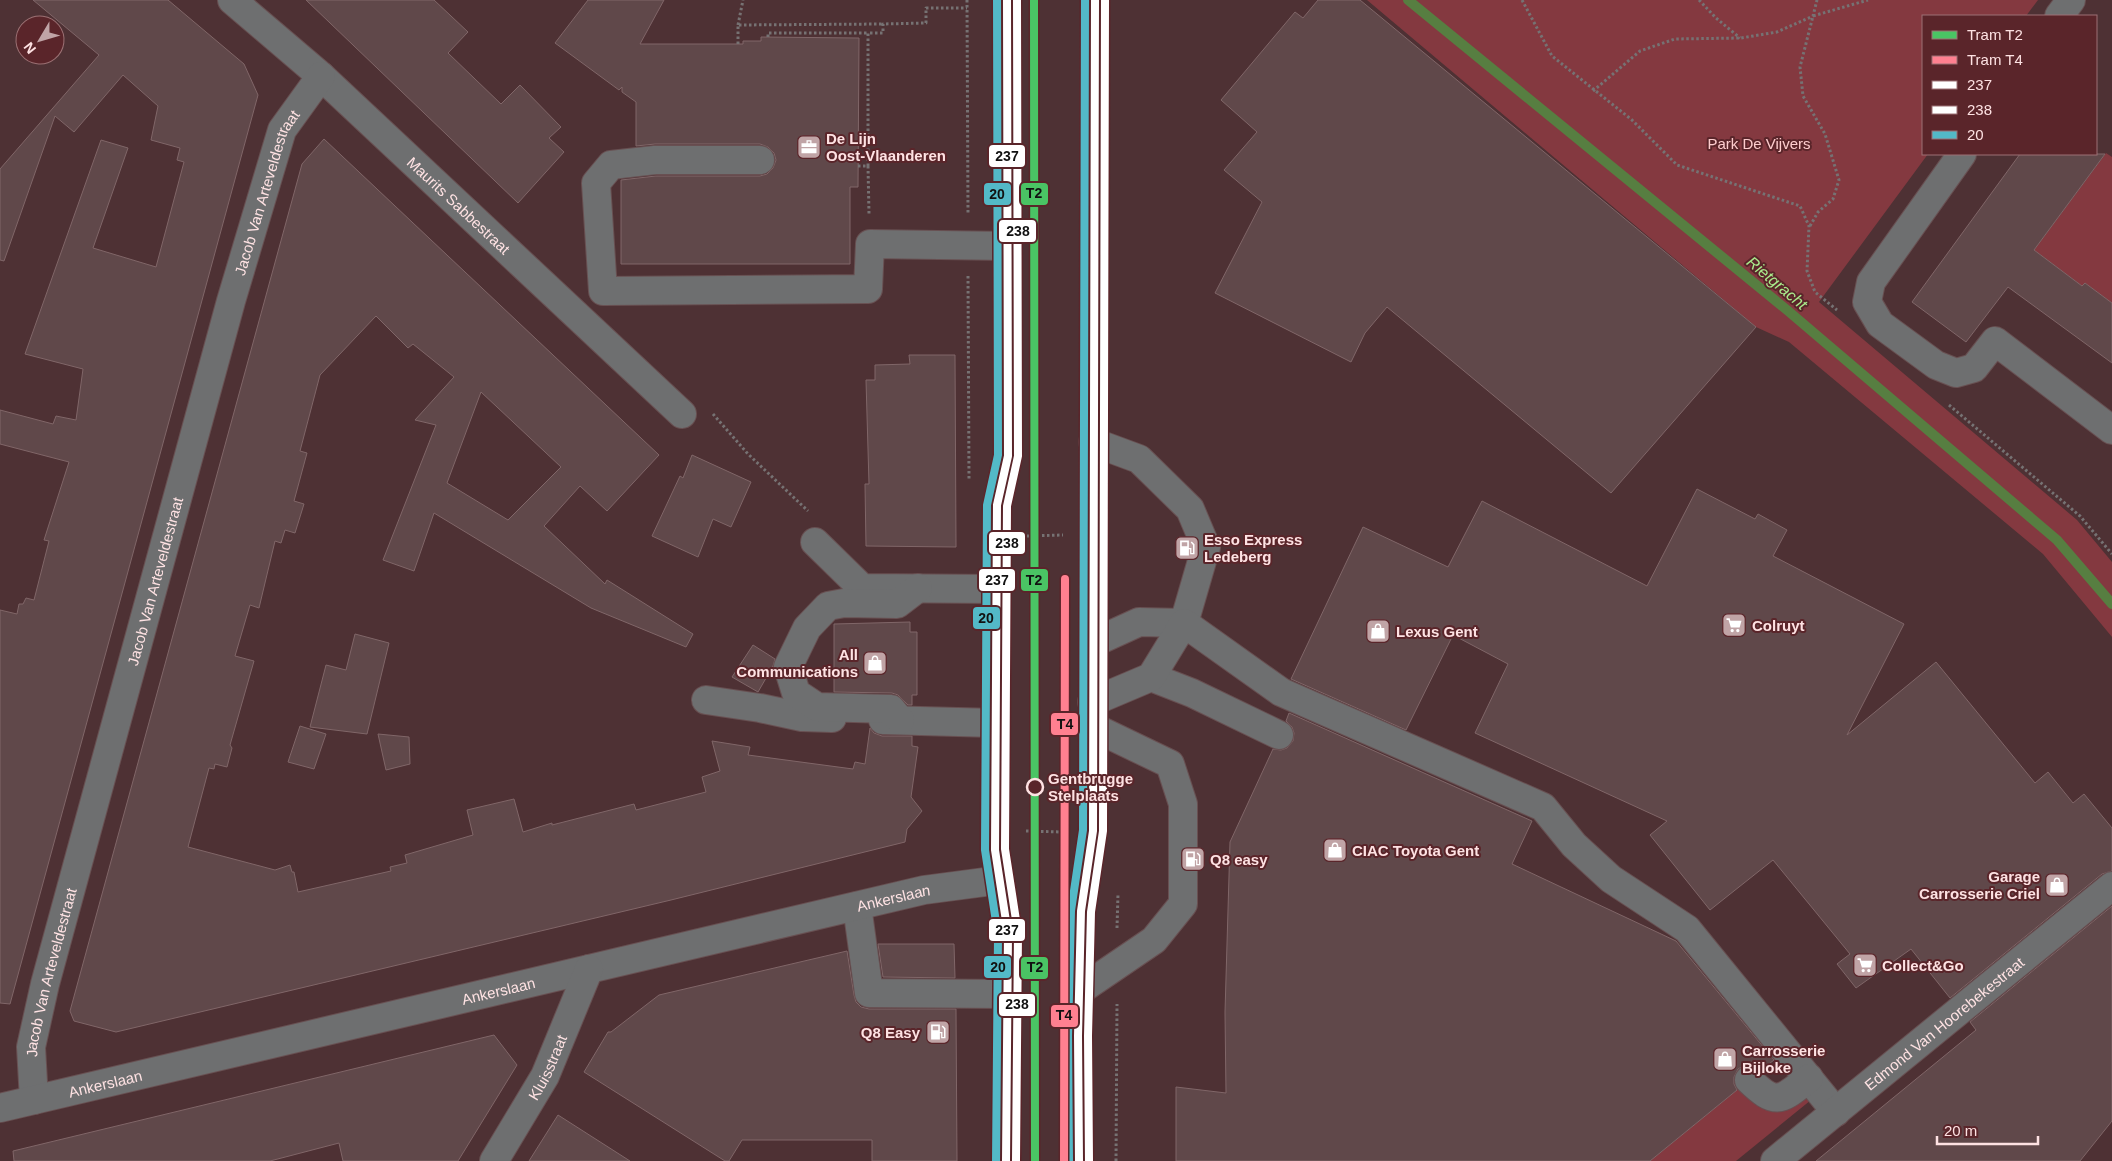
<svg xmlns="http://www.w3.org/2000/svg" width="2112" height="1161" font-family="Helvetica,sans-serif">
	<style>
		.green { fill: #843940 }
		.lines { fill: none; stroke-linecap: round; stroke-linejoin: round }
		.stream { stroke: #577e41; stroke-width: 10 }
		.building { fill: #60484a; stroke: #806668; fill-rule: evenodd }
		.minor-casing { stroke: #685052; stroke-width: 30 }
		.major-casing { stroke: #685052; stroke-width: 30 }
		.path { stroke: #767273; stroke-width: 3; stroke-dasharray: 2.5 2.5; stroke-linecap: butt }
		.minor { stroke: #6e6f70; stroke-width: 28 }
		.major { stroke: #736d70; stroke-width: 28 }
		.bus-1-casing { stroke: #5a252a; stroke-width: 11 }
		.bus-2-casing { stroke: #5a252a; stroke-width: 11 }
		.bus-3-casing { stroke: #5a252a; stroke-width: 11 }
		.bus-1 { stroke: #fff; stroke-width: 8 }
		.bus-2 { stroke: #fff; stroke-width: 8 }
		.bus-3 { stroke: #53b9c7; stroke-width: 8 }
		.tram-1-casing { stroke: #5a252a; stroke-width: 11 }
		.tram-2-casing { stroke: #5a252a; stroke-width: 11 }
		.tram-1 { stroke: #4ac464; stroke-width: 8 }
		.tram-2 { stroke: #ff8090; stroke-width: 8 }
		.stop-dot { fill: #5a252a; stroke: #fee2e3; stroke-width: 2.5 }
		.labels { text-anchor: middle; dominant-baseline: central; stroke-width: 4; stroke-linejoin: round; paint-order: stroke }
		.poi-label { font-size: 15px; font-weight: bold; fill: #fee2e3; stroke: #5a252a; text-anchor: start }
		.park-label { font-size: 15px; fill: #fecdce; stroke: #5a252a }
		.street-label { font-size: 15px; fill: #fee2e3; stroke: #5a252a }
		.stop-label { font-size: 15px; font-weight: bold; fill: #fee2e3; stroke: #5a252a; text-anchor: start }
		.water-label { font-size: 16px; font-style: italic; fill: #aaeb8c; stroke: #5a252a }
		.line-badge { stroke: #5a252a; stroke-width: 2 }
		.pale-badge-label { font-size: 14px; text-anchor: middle; font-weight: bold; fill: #111 }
	</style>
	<rect width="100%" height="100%" fill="#4e3134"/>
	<!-- green -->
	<path class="green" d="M 1367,0 L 2038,0 L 2026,16 L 1923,16 L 1923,154 L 1928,154 L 1819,302 L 2077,520 L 2112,562 L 2112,637 L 2043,554 L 1789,342 L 1756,327 Z
		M 2106,153 L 2112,157 L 2112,303 L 2085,283 L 2082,286 L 2034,250 Z
		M 1742,1086 L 1806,1094 L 1811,1100 L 1736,1161 L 1650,1161 Z"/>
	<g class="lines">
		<!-- stream -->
		<path class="stream" d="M 1408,0 L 1787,310 L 2057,540 L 2112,604"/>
	</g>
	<!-- building -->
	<path class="building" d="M 33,0 L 168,0 L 244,64 L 258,95 L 10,1004 L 0,1003 L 0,610 L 17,614 L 19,604 L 23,604 L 26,598 L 34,600 L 49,541 L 44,540 L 69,462 L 0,444 L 0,410 L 53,424 L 56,416 L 76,420 L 83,369 L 25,354 L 101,140 L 128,148 L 93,248 L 156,267 L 184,162 L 177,160 L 180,148 L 151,140 L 158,106 L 123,75 L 74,132 L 55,116 L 4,261 L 0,260 L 0,169 L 99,55 Z
		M 306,0 L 434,0 L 468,32 L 448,53 L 501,104 L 520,85 L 561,127 L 549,138 L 564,152 L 518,203 Z
		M 588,0 L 664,0 L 640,44 L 743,44 L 743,41 L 761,41 L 761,37 L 859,38 L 858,187 L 850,187 L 850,264 L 621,264 L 621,180 L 656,176 L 760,176 L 767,174 L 773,168 L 776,160 L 774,153 L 768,147 L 760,144 L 655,144 L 636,146 L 636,102 L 622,92 L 622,87 L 619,90 L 555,43 Z
		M 1318,0 L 1360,0 L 1756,327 L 1611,493 L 1387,307 L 1365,333 L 1351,362 L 1215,293 L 1262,202 L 1224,170 L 1257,132 L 1221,100 L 1295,12 L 1303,18 Z
		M 324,139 L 659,455 L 607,511 L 580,486 L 544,526 L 605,584 L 607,580 L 693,634 L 686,647 L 591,608 L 434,513 L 414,571 L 383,560 L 436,425 L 415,420 L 454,377 L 413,344 L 408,348 L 376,316 L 320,375 L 300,451 L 307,453 L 294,501 L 304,504 L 295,533 L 285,530 L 281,543 L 275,541 L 259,608 L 250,605 L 235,656 L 254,661 L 230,745 L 232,748 L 227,767 L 215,764 L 214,769 L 209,768 L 188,847 L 275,870 L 290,865 L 292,872 L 294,872 L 298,892 L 391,871 L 390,867 L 407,863 L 405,855 L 473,835 L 467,810 L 514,799 L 523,832 L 552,823 L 552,825 L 634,804 L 636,810 L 706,792 L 702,777 L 720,771 L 712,741 L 750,747 L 748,755 L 853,769 L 855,762 L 865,764 L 870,728 L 874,733 L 882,736 L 912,736 L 912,746 L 918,747 L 911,797 L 922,811 L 907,829 L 905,842 L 671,900 L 116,1032 L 74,1021 L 70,1011 L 302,164 ZM 481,392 L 561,467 L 508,520 L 447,483 Z
		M 2020,154 L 2105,154 L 2034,250 L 2082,286 L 2085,283 L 2112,303 L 2112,363 L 2008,287 L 1966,342 L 1912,302 Z
		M 909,355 L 955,355 L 956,547 L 866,546 L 865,484 L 869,484 L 866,380 L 875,380 L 875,365 L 910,364 Z
		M 692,455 L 751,482 L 731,527 L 713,519 L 698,557 L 652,536 L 680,476 L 683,478 Z
		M 1697,489 L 1755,519 L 1758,514 L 1787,530 L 1773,556 L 1904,624 L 1847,735 L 1936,662 L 2035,783 L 2048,772 L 2073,803 L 2084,794 L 2112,828 L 2112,871 L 2102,874 L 1950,998 L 1911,949 L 1856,988 L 1837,964 L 1850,954 L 1773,860 L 1710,910 L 1650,835 L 1667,821 L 1475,733 L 1508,664 L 1453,635 L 1406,730 L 1291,679 L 1363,527 L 1448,567 L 1482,501 L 1647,586 Z
		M 910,622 L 910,632 L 917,632 L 917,695 L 912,695 L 912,705 L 908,705 L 898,695 L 892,693 L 834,692 L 834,624 Z
		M 355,634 L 389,643 L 367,734 L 310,727 L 326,665 L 346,670 Z
		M 753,645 L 775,659 L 773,666 L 758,692 L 732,677 Z
		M 1289,713 L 1532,821 L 1512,864 L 1676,941 L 1774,1060 L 1761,1070 L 1752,1065 L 1745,1065 L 1738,1069 L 1734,1077 L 1734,1084 L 1737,1090 L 1650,1161 L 1176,1161 L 1176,1087 L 1226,1093 L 1225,1012 L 1230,842 L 1273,749 L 1281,750 L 1287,748 L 1293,741 L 1294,733 L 1292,727 L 1286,721 Z
		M 300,726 L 326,734 L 314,769 L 288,762 Z
		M 378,734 L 409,737 L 410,764 L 386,770 Z
		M 2112,906 L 2112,1121 L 2080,1161 L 1816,1161 L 1976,1030 L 1970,1022 Z
		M 878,944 L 954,944 L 955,978 L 883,977 Z
		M 847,951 L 854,995 L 856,1002 L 861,1007 L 869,1009 L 956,1009 L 957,1161 L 872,1161 L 872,1140 L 742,1140 L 729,1161 L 725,1161 L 584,1072 L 608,1032 L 611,1032 L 659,995 Z
		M 494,1035 L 517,1065 L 458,1161 L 343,1161 L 339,1143 L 270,1161 L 14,1161 L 13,1151 Z
		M 558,1115 L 630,1161 L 529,1161 Z"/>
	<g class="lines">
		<!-- minor casing -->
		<g class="minor-casing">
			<g id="minor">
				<path id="s1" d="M 232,0 L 321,76 L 682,414"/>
				<path d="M 2059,16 L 2071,0"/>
				<path d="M 1962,154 L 1871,282 L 1867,302 L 1880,324 L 1936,365 L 1956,373 L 1974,368 L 1995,341 L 2112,430"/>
				<path d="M 760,160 L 655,160 L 611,165 L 596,183 L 603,291 L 868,289 L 870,244 L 1008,246"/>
				<path d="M 1093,442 L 1139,459 L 1190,509 L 1206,547 L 1184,623 L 1139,622 L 1093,643"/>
				<path d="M 815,542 L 862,588 L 996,589"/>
				<path d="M 1151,677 L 1192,693 L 1279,735"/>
				<path d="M 706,700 L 760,708 L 802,717 L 832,718"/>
				<path d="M 1092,702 L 1151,677 L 1184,623 L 1281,692 L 1543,807 L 1574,845 L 1611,879 L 1687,929 L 1836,1112"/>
				<path d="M 883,720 L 995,723"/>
				<path d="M 900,720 L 891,709 L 817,707 L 796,693 L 788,667 L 807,628 L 828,606 L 844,603 L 897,604 L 918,588"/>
				<path d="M 857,906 L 869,993 L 1007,994"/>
				<path d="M 1079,991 L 1154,940 L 1183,904 L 1183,804 L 1170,764 L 1093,727"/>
				<path d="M 1749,1080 C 1777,1107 1781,1100 1809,1078"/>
				<path id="s2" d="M 34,1100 L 31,1047 L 45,984 L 231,301 L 282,130 L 321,76"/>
				<path id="s3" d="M 0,1108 L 924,890 L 1000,880"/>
				<path id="s4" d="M 494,1161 L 545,1076 L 589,969"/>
				<path id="s5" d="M 1775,1161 L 2112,886"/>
			</g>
		</g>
		<!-- major casing -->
		<g class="major-casing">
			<path id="major" d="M 1006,1161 L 1008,934 L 995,850 L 997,505 L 1008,456 L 1007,0
				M 1079,1161 L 1078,1036 L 1081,911 L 1093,831 L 1095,0"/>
		</g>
		<!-- path -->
		<path class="path" d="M 967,0 L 968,214
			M 1522,0 L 1552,56 L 1632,120 L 1677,165 L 1800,206 L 1809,226 L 1807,271 L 1815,292 L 1837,310
			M 1699,0 L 1716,18 L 1740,38
			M 738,25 L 743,0
			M 768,37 L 768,33 L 868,33
			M 738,44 L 738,25 L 883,24
			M 1593,91 L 1640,51 L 1675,39 L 1741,38 L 1777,32 L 1813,16 L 1817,0
			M 858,166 L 868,166 L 869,214
			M 868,166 L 868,33 L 883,33 L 883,24 L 926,23 L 926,8 L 967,8
			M 1810,226 L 1818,212 L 1833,199 L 1839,180 L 1825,134 L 1803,96 L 1800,67 L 1813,16 L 1868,0
			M 968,276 L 969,479
			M 1949,405 L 2080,516 L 2112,554
			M 713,414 L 748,454 L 808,511
			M 1027,536 L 1063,535
			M 1026,831 L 1062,832
			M 1117,928 L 1118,894
			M 1116,1161 L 1117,1004"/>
		<!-- minor -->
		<use href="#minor" class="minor"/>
		<!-- major -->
		<use href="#major" class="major"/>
		<!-- bus-1 casing -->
		<g class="bus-1-casing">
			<path id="bus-1" d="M 1006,1161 L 1008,934 L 995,850 L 997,505 L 1008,456 L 1007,0
				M 1079,1161 L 1078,1036 L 1081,911 L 1093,831 L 1095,0"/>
		</g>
		<!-- bus-2 casing -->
		<g class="bus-2-casing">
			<path id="bus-2" d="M 1016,1161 L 1018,933 L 1005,849 L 1007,506 L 1018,456 L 1017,0
				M 1089,1161 L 1088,1036 L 1091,912 L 1103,831 L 1105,0"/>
		</g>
		<!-- bus-3 casing -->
		<g class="bus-3-casing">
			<path id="bus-3" d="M 996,1161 L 998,935 L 985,850 L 987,505 L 998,455 L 997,0
				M 1069,1161 L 1068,1036 L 1071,911 L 1083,830 L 1085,0"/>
		</g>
		<!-- bus-1 -->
		<use href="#bus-1" class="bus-1"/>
		<!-- bus-2 -->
		<use href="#bus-2" class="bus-2"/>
		<!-- bus-3 -->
		<use href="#bus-3" class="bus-3"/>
		<!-- tram-1 casing -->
		<g class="tram-1-casing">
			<path id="tram-1" d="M 1034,0 L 1035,1161"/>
		</g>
		<!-- tram-2 casing -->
		<g class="tram-2-casing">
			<path id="tram-2" d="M 1064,1161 L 1065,579"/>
		</g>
		<!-- tram-1 -->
		<use href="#tram-1" class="tram-1"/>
		<!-- tram-2 -->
		<use href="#tram-2" class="tram-2"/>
	</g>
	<!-- icons -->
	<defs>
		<g id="office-square" transform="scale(1.25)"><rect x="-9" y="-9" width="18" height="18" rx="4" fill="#c0a4a6" stroke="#5a252a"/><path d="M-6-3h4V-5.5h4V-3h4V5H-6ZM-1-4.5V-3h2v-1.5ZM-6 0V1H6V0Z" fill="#fff"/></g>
		<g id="fuel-square" transform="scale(1.25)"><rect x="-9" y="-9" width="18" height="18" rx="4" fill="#c0a4a6" stroke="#5a252a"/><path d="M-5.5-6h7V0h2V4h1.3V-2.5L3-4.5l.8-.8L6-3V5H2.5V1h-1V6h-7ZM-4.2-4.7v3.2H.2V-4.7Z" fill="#fff"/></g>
		<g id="supermarket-square" transform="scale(1.25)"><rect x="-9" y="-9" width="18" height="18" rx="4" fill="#c0a4a6" stroke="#5a252a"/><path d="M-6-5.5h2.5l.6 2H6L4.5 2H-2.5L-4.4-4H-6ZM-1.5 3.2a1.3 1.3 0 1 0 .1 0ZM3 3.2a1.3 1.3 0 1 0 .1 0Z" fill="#fff"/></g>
		<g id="shop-square" transform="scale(1.25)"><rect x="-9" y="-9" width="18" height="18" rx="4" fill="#c0a4a6" stroke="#5a252a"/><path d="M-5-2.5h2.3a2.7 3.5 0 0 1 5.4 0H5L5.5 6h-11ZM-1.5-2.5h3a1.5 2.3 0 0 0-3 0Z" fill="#fff"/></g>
	</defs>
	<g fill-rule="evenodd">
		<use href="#office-square" x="809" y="147"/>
		<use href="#fuel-square" x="1187" y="548"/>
		<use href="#supermarket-square" x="1734" y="625"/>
		<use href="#shop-square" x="1378" y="631"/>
		<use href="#shop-square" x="875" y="663"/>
		<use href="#shop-square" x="1335" y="850"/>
		<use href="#fuel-square" x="1193" y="859"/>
		<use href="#shop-square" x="2057" y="885"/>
		<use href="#supermarket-square" x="1865" y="965"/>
		<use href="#fuel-square" x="938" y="1032"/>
		<use href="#shop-square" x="1725" y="1059"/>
	</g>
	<!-- markers -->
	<circle class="stop-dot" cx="1035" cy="787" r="8"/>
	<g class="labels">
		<!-- poi labels -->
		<g class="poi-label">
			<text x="826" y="138">De Lijn<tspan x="826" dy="17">Oost-Vlaanderen</tspan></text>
			<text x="1204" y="539">Esso Express<tspan x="1204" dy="17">Ledeberg</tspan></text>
			<text x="1752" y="625">Colruyt</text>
			<text x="1396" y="631">Lexus Gent</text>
			<text x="858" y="654" text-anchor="end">All<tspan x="858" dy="17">Communications</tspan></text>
			<text x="1352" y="850">CIAC Toyota Gent</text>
			<text x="1210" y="859">Q8 easy</text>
			<text x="2040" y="876" text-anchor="end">Garage<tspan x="2040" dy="17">Carrosserie Criel</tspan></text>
			<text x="1882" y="965">Collect&amp;Go</text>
			<text x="920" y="1032" text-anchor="end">Q8 Easy</text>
			<text x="1742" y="1050">Carrosserie<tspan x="1742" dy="17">Bijloke</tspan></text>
		</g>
		<!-- park labels -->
		<g class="park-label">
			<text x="1759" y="143">Park De Vijvers</text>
		</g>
		<!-- street labels -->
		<g class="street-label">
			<text stroke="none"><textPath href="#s2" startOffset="940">Jacob Van Arteveldestraat</textPath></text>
			<text stroke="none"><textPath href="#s1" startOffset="306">Maurits Sabbestraat</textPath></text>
			<text stroke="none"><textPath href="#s2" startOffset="535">Jacob Van Arteveldestraat</textPath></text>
			<text stroke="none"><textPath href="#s3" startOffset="918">Ankerslaan</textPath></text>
			<text stroke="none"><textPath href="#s2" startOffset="130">Jacob Van Arteveldestraat</textPath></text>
			<text stroke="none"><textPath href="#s3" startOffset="512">Ankerslaan</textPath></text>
			<text stroke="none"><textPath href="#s5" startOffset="218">Edmond Van Hoorebekestraat</textPath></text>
			<text stroke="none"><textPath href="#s4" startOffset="108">Kluisstraat</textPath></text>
			<text stroke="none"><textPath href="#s3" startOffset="108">Ankerslaan</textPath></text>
		</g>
		<!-- stop labels -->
		<g class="stop-label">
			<text x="1048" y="778">Gentbrugge<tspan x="1048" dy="17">Stelplaats</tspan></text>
		</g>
		<!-- water labels -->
		<g class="water-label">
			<text transform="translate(1777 283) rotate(40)">Rietgracht</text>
		</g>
	</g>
	<g class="line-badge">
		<rect x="988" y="144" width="38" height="24" rx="5" fill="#fff"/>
		<rect x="1020" y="182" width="29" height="24" rx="5" fill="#4ac464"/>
		<rect x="983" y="182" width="29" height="24" rx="5" fill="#53b9c7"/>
		<rect x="998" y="219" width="39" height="24" rx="5" fill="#fff"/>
		<rect x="988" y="531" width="38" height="24" rx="5" fill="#fff"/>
		<rect x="978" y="568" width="38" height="24" rx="5" fill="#fff"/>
		<rect x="1020" y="568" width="29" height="24" rx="5" fill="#4ac464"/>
		<rect x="972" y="606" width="29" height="24" rx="5" fill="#53b9c7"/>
		<rect x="1050" y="712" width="29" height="24" rx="5" fill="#ff8090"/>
		<rect x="988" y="918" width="38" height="24" rx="5" fill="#fff"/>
		<rect x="983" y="955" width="29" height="24" rx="5" fill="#53b9c7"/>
		<rect x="1020" y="956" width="29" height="24" rx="5" fill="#4ac464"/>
		<rect x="998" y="993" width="38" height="24" rx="5" fill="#fff"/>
		<rect x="1050" y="1004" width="29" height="24" rx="5" fill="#ff8090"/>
	</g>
	<g class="pale-badge-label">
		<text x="1007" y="161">237</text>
		<text x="1034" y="198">T2</text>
		<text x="997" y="199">20</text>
		<text x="1018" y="236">238</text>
		<text x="1007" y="548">238</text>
		<text x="997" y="585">237</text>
		<text x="1034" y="585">T2</text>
		<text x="986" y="623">20</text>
		<text x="1065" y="729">T4</text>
		<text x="1007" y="935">237</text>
		<text x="998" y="972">20</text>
		<text x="1035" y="972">T2</text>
		<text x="1017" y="1009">238</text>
		<text x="1064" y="1020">T4</text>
	</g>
	<!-- legend -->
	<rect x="1922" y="15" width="175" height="140" fill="#5a252a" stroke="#9c7174"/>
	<rect x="1932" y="31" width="25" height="8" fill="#4ac464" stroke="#9c7174"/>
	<text x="1967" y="40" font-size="15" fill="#fee2e3">Tram T2</text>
	<rect x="1932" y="56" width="25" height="8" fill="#ff8090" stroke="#9c7174"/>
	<text x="1967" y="65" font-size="15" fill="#fee2e3">Tram T4</text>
	<rect x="1932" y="81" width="25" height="8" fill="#ffffff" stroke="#9c7174"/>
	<text x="1967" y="90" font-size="15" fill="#fee2e3">237</text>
	<rect x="1932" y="106" width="25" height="8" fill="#ffffff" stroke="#9c7174"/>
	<text x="1967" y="115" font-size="15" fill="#fee2e3">238</text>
	<rect x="1932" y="131" width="25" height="8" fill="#53b9c7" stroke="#9c7174"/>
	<text x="1967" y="140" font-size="15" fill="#fee2e3">20</text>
	<!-- north arrow -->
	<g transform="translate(40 40) rotate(232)"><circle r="24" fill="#5a252a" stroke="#9c7174"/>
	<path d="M0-4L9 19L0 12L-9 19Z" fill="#c0a4a6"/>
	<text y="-8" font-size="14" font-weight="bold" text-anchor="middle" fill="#fee2e3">N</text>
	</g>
	<!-- scale -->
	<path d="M1937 1136v8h101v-8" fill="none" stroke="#fee2e3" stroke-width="2.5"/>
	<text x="1944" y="1136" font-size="15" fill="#fee2e3" stroke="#5a252a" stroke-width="4" paint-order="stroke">20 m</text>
</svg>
